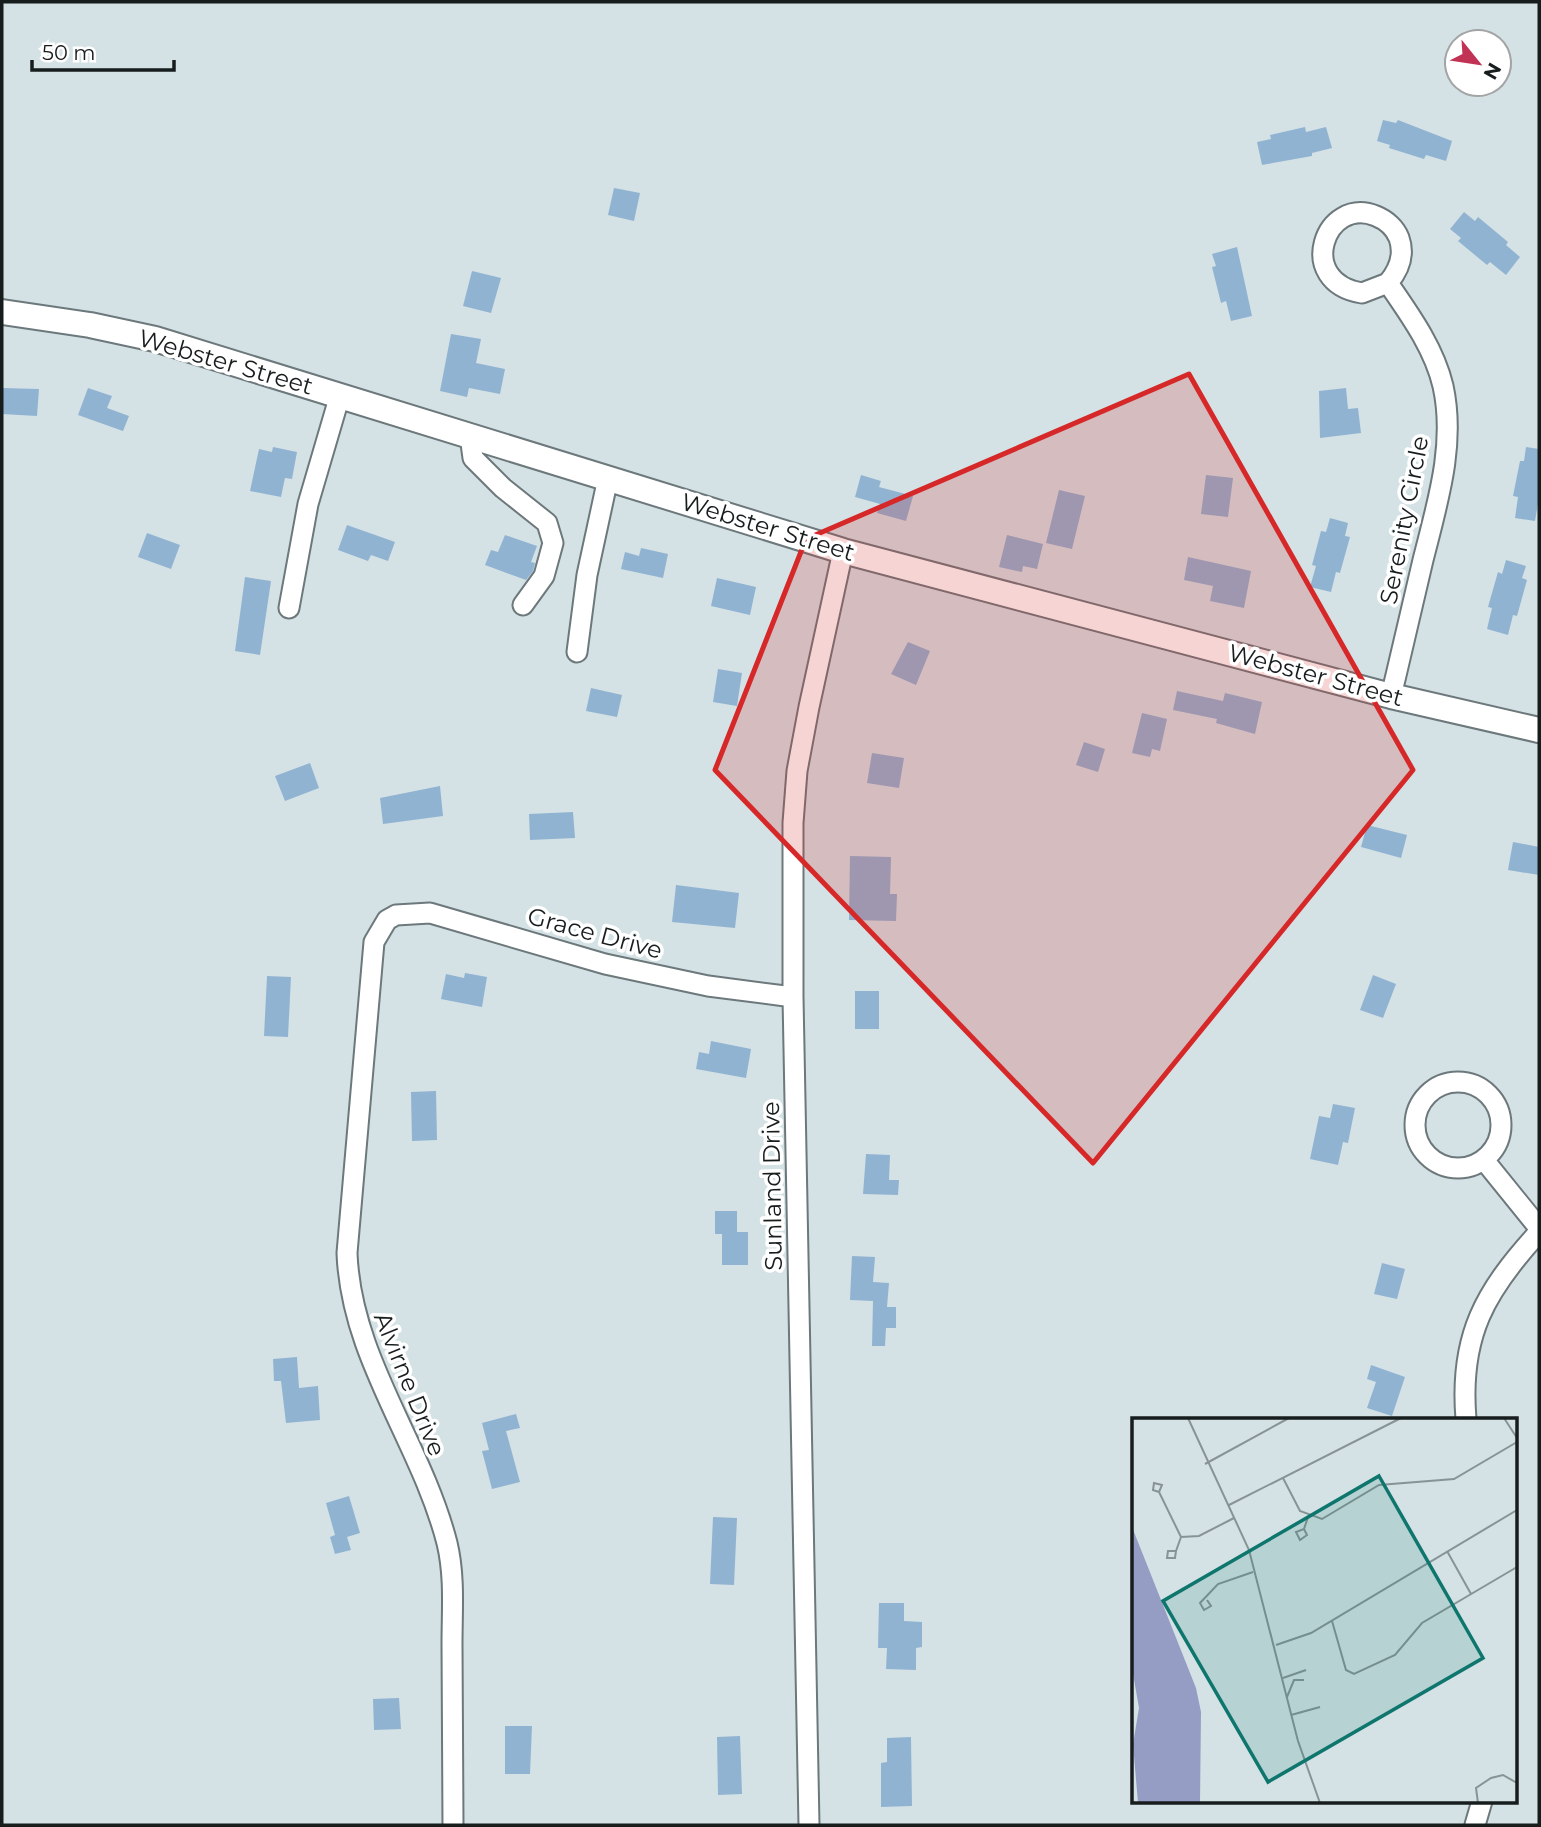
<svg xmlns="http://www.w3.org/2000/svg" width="1541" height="1827" font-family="Montserrat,sans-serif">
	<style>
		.building { fill: #91b3d2 }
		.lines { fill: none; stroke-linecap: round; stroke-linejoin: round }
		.minor-casing { stroke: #6c787b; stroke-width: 23 }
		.major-casing { stroke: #6c787b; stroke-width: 28 }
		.minor { stroke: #fff; stroke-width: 19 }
		.major { stroke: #fff; stroke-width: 24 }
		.marked { fill: #d62828; fill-opacity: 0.2; stroke: #d62828; stroke-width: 5; stroke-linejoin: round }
		.labels { text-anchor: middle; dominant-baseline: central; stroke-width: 7; stroke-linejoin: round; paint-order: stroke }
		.street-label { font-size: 24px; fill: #171c1d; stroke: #fff }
		.inset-road { fill: none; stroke: #889395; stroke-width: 2 }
		.view { fill: #0f766e; fill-opacity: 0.15; stroke: #0f766e; stroke-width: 3.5 }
		.inset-edge { fill: none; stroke: #171c1d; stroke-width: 3.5 }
	</style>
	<rect width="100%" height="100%" fill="#d4e2e5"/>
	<!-- building -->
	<path class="building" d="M 1383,120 L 1396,123 L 1398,120 L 1452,141 L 1446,161 L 1426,155 L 1424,159 L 1389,148 L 1390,145 L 1377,141 Z
		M 1305,127 L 1306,132 L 1326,127 L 1332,148 L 1312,153 L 1312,156 L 1262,165 L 1257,142 L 1271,139 L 1270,135 Z
		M 614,188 L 640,193 L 634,221 L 608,215 Z
		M 1464,212 L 1475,221 L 1478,217 L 1508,242 L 1506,245 L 1520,257 L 1506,275 L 1490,262 L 1487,265 L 1458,241 L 1461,238 L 1450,229 Z
		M 1237,247 L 1252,316 L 1231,321 L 1226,301 L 1221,303 L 1212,267 L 1216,266 L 1212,254 Z
		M 472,271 L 501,278 L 491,313 L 463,306 Z
		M 451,334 L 481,339 L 476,363 L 505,369 L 500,394 L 469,388 L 467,397 L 440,391 Z
		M 3,388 L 39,389 L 37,416 L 2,414 Z
		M 88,388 L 112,396 L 107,408 L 129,416 L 123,431 L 78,415 Z
		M 1346,388 L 1348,409 L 1358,408 L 1361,433 L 1320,438 L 1319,391 Z
		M 273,447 L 297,452 L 292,479 L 285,478 L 281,497 L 250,491 L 259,449 L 272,452 Z
		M 1526,447 L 1539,449 L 1539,498 L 1535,521 L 1515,518 L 1518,497 L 1513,496 L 1520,461 L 1524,461 Z
		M 861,475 L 881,481 L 879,487 L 913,496 L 906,521 L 877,513 L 880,504 L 855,497 Z
		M 1206,475 L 1233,478 L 1228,517 L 1201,514 Z
		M 1059,490 L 1085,496 L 1072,549 L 1046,543 Z
		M 1330,518 L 1348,523 L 1345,536 L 1350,537 L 1340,573 L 1336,572 L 1331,592 L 1310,587 L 1316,566 L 1312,565 L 1321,531 L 1326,532 Z
		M 347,525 L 395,542 L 388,561 L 371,555 L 368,561 L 338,550 Z
		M 147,533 L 180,545 L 171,569 L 138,557 Z
		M 505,535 L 537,546 L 531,562 L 535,563 L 533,571 L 526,580 L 485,565 L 491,550 L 498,552 Z
		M 1007,535 L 1043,544 L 1037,569 L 1023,566 L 1022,572 L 999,567 Z
		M 641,548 L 668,554 L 663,578 L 621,569 L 625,552 L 639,556 Z
		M 1188,557 L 1251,571 L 1244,608 L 1210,601 L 1213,586 L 1184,580 Z
		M 1506,560 L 1526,566 L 1522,578 L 1527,580 L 1517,616 L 1513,615 L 1508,635 L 1487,629 L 1492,608 L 1488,607 L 1498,572 L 1502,574 Z
		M 245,577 L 271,581 L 260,655 L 235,651 Z
		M 717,578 L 756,587 L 750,615 L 711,606 Z
		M 908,642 L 930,651 L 916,685 L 891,674 Z
		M 718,669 L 742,673 L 737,706 L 713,702 Z
		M 591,688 L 622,695 L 617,717 L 586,711 Z
		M 1177,691 L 1223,701 L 1225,693 L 1262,702 L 1255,734 L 1216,723 L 1217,719 L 1173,710 Z
		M 1142,713 L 1167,719 L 1160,751 L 1152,749 L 1150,757 L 1132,753 Z
		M 1084,742 L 1105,749 L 1098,772 L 1076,765 Z
		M 872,753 L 904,758 L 899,788 L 867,783 Z
		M 310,763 L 319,788 L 285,801 L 275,776 Z
		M 440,786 L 443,816 L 383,824 L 380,798 Z
		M 573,812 L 575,838 L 530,840 L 529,814 Z
		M 1367,825 L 1407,835 L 1401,858 L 1361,847 Z
		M 1513,842 L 1539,847 L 1539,875 L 1508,870 Z
		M 850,856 L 891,857 L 890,894 L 897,894 L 896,921 L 849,920 Z
		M 676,885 L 739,893 L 735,928 L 672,922 Z
		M 465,973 L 487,977 L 482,1007 L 441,999 L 446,974 L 464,978 Z
		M 1373,975 L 1396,984 L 1383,1018 L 1360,1010 Z
		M 267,976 L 291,977 L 288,1037 L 264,1036 Z
		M 855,991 L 879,991 L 879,1029 L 855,1029 Z
		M 711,1041 L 751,1049 L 746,1078 L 696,1069 L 699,1052 L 709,1054 Z
		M 436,1091 L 437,1140 L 412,1141 L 411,1092 Z
		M 1333,1104 L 1355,1108 L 1348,1143 L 1343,1142 L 1338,1165 L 1310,1159 L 1319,1116 L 1330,1118 Z
		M 866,1154 L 890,1155 L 889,1180 L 899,1180 L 898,1195 L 863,1194 Z
		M 715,1211 L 737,1211 L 737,1232 L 748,1232 L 748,1265 L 722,1265 L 722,1234 L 715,1234 Z
		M 852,1256 L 875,1257 L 873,1282 L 889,1283 L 887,1307 L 896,1307 L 896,1328 L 886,1328 L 885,1346 L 872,1346 L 873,1301 L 850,1300 Z
		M 1382,1263 L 1405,1269 L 1397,1299 L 1374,1294 Z
		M 297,1357 L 299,1388 L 318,1386 L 320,1420 L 286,1423 L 281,1381 L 274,1381 L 273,1359 Z
		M 1371,1365 L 1405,1377 L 1392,1416 L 1367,1408 L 1376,1382 L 1367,1379 Z
		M 516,1414 L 520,1428 L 506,1431 L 520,1482 L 492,1489 L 482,1451 L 489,1450 L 482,1423 Z
		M 349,1496 L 360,1533 L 347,1537 L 351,1550 L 335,1554 L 330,1537 L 335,1535 L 326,1503 Z
		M 713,1517 L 737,1518 L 734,1585 L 710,1584 Z
		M 879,1603 L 904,1603 L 904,1621 L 922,1622 L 922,1647 L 916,1648 L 916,1670 L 886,1669 L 887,1648 L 878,1648 Z
		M 399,1698 L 401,1729 L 374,1730 L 373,1699 Z
		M 505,1726 L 532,1726 L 530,1774 L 505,1774 Z
		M 740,1736 L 742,1794 L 718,1795 L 717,1737 Z
		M 911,1737 L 912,1806 L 881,1807 L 881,1763 L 887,1762 L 887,1738 Z"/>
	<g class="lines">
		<!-- minor casing -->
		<g class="minor-casing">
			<path id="minor" d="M 1388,283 L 1362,293 C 1294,282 1325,195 1376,216 C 1386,220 1395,228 1399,238 C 1405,255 1399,270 1388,283 C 1410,315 1434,348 1443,386 C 1456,445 1437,504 1423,560 C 1412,606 1402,651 1391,696
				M 470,436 L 473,458 L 503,488 L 547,523 L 553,543 L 544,576 L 523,605
				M 289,608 L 308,504 L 340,395
				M 577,652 L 587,575 L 608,478
				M1415 1125a43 43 0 1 1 86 0a43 43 0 1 1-86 0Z
				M 1484,1160 L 1539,1228
				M 1466,1419 C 1459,1336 1485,1291 1539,1232
				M 453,1825 C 453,1765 452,1704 452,1644 C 452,1611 455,1576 447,1543 C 421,1442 351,1359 347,1253 L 374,942 L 387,920 L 396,915 L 430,913 L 605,964 L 708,986 L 793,997
				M 809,1825 L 793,997 L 793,823 L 797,771 L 809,707 L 843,551
				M 1475,1825 L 1482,1801"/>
		</g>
		<!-- major casing -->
		<g class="major-casing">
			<path id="major" d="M 2,312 L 90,325 L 155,339 L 843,551 L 1391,696 L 1539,730"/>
		</g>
		<!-- minor -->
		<use href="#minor" class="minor"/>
		<!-- major -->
		<use href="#major" class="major"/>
	</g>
	<!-- marked area -->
	<path class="marked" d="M 1189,374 L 1413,770 L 1093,1163 L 715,770 L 806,539 Z"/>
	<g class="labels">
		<!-- street labels -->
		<g class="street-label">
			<text transform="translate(226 362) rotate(16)">Webster Street</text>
			<text transform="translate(1404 520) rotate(-79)">Serenity Circle</text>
			<text transform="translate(768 527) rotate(17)">Webster Street</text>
			<text transform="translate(1316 675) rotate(15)">Webster Street</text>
			<text transform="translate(595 933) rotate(15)">Grace Drive</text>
			<text transform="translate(772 1186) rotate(-91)">Sunland Drive</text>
			<text transform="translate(410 1384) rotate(68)">Alvirne Drive</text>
		</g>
	</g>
	<!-- overview -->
	<g transform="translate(1132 1418)">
		<rect width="385" height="385" fill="#d4e2e5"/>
		<path d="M 0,109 L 64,270 L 69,294 L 68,385 L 6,385 L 1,326 L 7,290 L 0,250 Z" fill="#969dc4"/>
		<path class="inset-road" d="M 56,0 L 117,132 L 166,323 L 188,385M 372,0 L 385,20M 73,46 L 157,0M 151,60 L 168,93 L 190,101 L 247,67 L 322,61 L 385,24M 27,74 L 21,72 L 22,65 L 30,67 L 27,74 L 49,119 L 67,118 L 102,100M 97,87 L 269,0M 172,111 L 175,117 L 168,122 L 164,114 L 172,111 L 176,99M 44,133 L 43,140 L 35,140 L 36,133 L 44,133 L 49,119M 315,133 L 339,176M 75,182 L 79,188 L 72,192 L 68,185 L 86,166 L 121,154M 200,203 L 214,252 L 222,256 L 263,237 L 290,205 L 385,149M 144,227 L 179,215 L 385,92M 151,260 L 174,252M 155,279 L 162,262 L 172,262M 159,297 L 188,289M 346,385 L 344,370 L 359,360 L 371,357 L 385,365"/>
		<path class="view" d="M 247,58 L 351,240 L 136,364 L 31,183 Z"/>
		<rect width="385" height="385" class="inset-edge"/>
	</g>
	<!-- border -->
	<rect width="1541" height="1827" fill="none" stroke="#171c1d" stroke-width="7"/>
	<!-- north arrow -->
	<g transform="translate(1478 63) rotate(120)"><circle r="33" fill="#ffffff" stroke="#a2a4a5" stroke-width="2"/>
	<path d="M0-5L12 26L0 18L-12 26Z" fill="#c23255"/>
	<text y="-10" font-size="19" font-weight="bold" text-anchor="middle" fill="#171c1d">N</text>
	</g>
	<!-- scale -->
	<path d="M32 60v10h142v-10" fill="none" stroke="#171c1d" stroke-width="3.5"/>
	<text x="42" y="60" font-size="21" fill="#171c1d" stroke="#ffffff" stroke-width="5" paint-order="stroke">50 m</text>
</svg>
